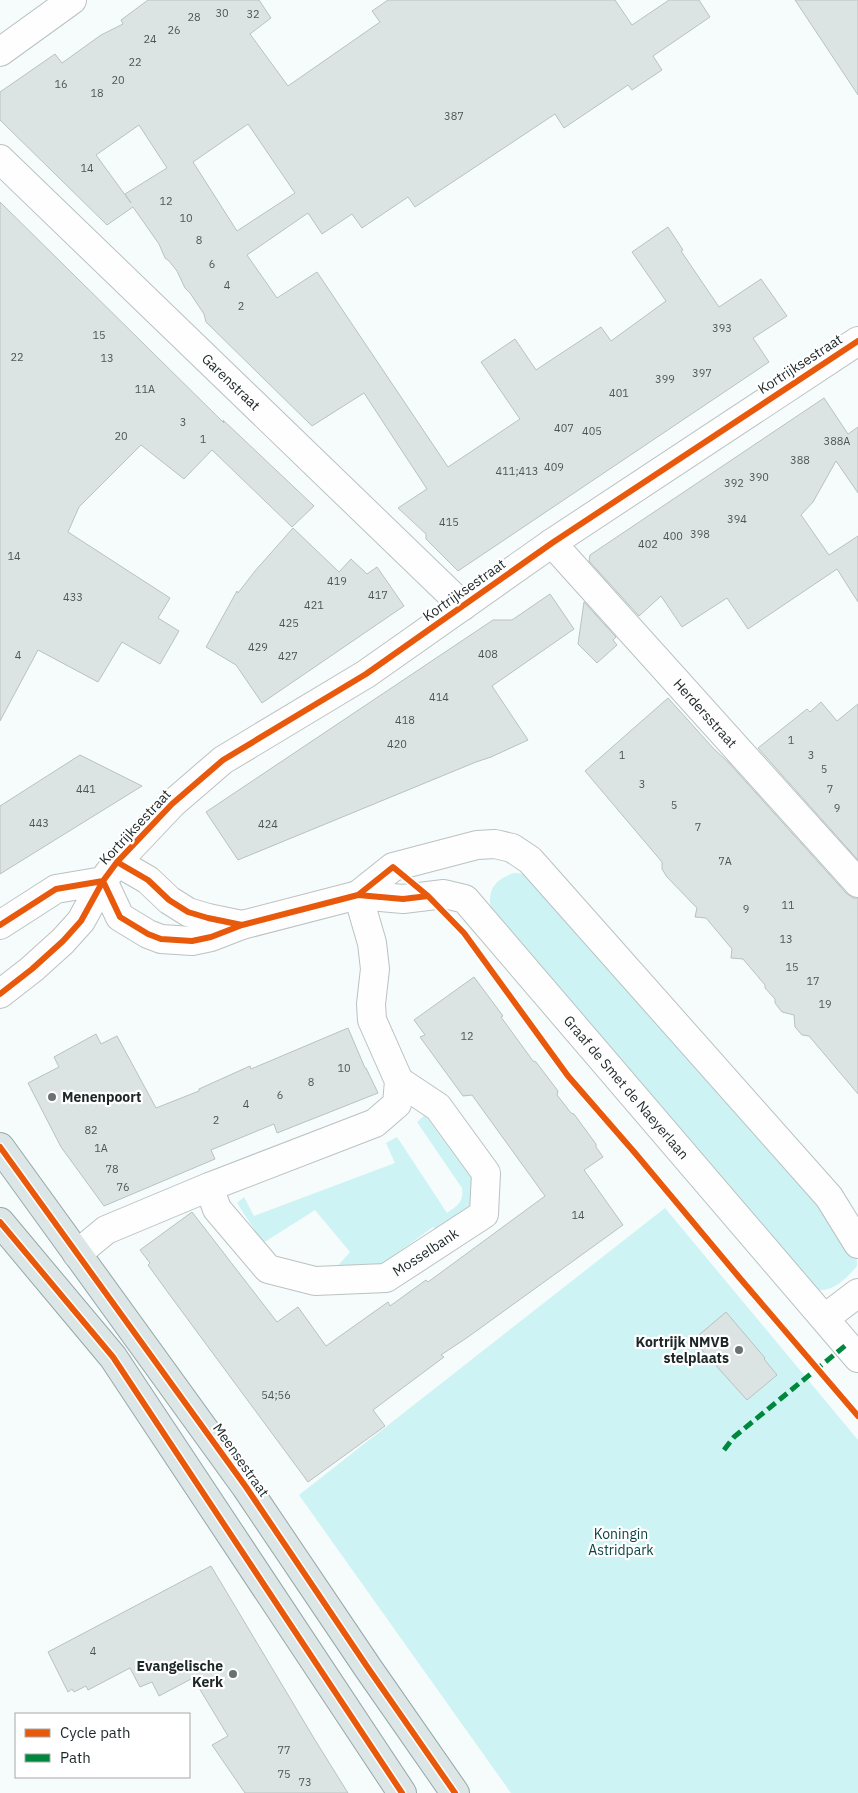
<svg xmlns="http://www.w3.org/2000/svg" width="858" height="1793" font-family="'IBM Plex Sans',sans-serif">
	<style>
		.green { fill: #cdf3f4 }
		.building { fill: #dce3e3; stroke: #bac1c1; fill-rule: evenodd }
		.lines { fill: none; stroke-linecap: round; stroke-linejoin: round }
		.minor-casing { stroke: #bbc2c2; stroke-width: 30 }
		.tertiary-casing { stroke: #bbc2c2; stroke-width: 30 }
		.primary-casing { stroke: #97a7a8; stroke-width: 30 }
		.minor { stroke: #fefefe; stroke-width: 28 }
		.tertiary { stroke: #fefefe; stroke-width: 28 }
		.primary { stroke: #dce6e6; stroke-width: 28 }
		.quiet { stroke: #00873e; stroke-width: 5; stroke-dasharray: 10 5; stroke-linecap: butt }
		.cycleway-casing { stroke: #fff; stroke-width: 9 }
		.cycleway { stroke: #e8590c; stroke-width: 6 }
		.poi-dot { fill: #697172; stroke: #fff; stroke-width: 2 }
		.labels { text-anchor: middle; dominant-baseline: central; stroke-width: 4.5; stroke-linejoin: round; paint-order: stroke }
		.number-label { font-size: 11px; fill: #4d5657 }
		.street-label { font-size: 14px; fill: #1d2728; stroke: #fff }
		.poi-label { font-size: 14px; font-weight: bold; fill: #1d2728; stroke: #fff; text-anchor: end }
		.park-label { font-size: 14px; fill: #0d4446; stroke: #fff }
	</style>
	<rect width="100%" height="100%" fill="#f6fbfb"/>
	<!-- green -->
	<path class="green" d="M 514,873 L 530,874 L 542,880 L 857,1251 L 857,1266 C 847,1278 833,1292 817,1290 L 492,913 C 486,892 493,880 514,873 Z
		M 425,1115 L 472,1179 L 476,1190 L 472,1210 L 439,1235 L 433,1227 L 367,1275 L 335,1269 L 350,1252 L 315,1210 L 263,1243 L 237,1203 L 244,1197 L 254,1216 L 395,1163 L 386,1143 L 397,1137 L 447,1213 C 457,1206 464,1202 462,1188 L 417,1122 Z
		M 665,1208 L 858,1440 L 858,1793 L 511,1793 L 299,1495 Z"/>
	<!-- building -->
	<path class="building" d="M 148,0 L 259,0 L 271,18 L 250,34 L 288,86 L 380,22 L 372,11 L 388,0 L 615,0 L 632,25 L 669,0 L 699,0 L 710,17 L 653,56 L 662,70 L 632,90 L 628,85 L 564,128 L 555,114 L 415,207 L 408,197 L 362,228 L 352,214 L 322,234 L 308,213 L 247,255 L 277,298 L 317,272 L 448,467 L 520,419 L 481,362 L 515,339 L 536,370 L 601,327 L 611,341 L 666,301 L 632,252 L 668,227 L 683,250 L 681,251 L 719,307 L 761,279 L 787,316 L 753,338 L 769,362 L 458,571 L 426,539 L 426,534 L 398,508 L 427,489 L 364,393 L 312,426 L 206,322 L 204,314 L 190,293 L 185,288 L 177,271 L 169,261 L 165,258 L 159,244 L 133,207 L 107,225 L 0,120 L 0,92 L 55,54 L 62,63 L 101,35 L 123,24 L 121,20 ZM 248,124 L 295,193 L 237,231 L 193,162 ZM 139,125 L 167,168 L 125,194 L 131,203 L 96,155 Z
		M 795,0 L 858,0 L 858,95 Z
		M 0,202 L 224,423 L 223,420 L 314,506 L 292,527 L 212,450 L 184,479 L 141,445 L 79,507 L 68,532 L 170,598 L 158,618 L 179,631 L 160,664 L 122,642 L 98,682 L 38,650 L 0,721 Z
		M 824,398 L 848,434 L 858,427 L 858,493 L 836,461 L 813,502 L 801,515 L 829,555 L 858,536 L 858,602 L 837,569 L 748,629 L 727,598 L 682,627 L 661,596 L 639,616 L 589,561 L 590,555 Z
		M 293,528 L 339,572 L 351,559 L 367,574 L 377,567 L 404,606 L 262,703 L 236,665 L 206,647 L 237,591 L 238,593 L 255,571 Z
		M 550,594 L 574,629 L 492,686 L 528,740 L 491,757 L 476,762 L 238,860 L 206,812 L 493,620 L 512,620 Z
		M 584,602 L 616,637 L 613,640 L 617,645 L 597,663 L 578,644 Z
		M 668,698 L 714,749 L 728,762 L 846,893 L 853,898 L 858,898 L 858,1094 L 809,1036 L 802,1035 L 795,1027 L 794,1015 L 782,1012 L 775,1003 L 775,999 L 765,988 L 765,985 L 743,959 L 731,958 L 732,949 L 706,918 L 695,917 L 697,908 L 667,877 L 662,869 L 662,862 L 585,771 Z
		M 821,702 L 837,721 L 858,704 L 858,860 L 758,748 L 807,709 L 810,712 Z
		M 80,755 L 142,786 L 0,874 L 0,806 Z
		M 474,977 L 503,1016 L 501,1017 L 533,1061 L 536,1062 L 558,1091 L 557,1095 L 571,1113 L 574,1114 L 596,1144 L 596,1147 L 603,1157 L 584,1170 L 623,1225 L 468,1337 L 441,1355 L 444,1357 L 373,1410 L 385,1426 L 308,1482 L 169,1294 L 148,1265 L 150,1263 L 140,1250 L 192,1212 L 277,1322 L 298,1307 L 326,1346 L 388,1302 L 390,1306 L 426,1280 L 428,1282 L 545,1196 L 472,1095 L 463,1096 L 420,1037 L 425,1035 L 414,1020 Z
		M 348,1028 L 365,1068 L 366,1068 L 378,1093 L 277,1133 L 274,1124 L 211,1150 L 215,1159 L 104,1206 L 61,1147 L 28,1083 L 59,1067 L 54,1057 L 96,1034 L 101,1044 L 117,1036 L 156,1108 L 199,1091 L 199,1089 L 250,1066 L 251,1069 Z
		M 726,1312 L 765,1358 L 764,1359 L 777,1375 L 747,1400 L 693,1340 Z
		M 211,1566 L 315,1740 L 348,1793 L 245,1793 L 212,1745 L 228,1736 L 193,1678 L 159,1696 L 152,1682 L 140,1687 L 130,1668 L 88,1690 L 86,1686 L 74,1692 L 72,1689 L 68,1692 L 48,1652 Z"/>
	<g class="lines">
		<!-- minor casing -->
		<g class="minor-casing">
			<g id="minor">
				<path d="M 0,52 L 72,0"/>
				<path id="s1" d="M 0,159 L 463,606"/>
				<path id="s2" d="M 552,543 L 858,883"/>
				<path d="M 117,862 L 148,880 L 169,900 L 188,912 L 208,918 L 242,925"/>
				<path id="s3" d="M 103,881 L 120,917 L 148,934 L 161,939 L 192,941 L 211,937 L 242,925 L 358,895 L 403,899 L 444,894 L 465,899 L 858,1358"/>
				<path d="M 358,895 L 393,867 L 477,845 L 495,844 L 512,848 L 530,860 L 829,1197 L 858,1244"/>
				<path id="s4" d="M 209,1187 L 217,1209 L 268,1269 L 315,1281 L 386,1278 L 484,1214 L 486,1173 L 438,1107 L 399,1081"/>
				<path d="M 77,1254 L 106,1230 L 209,1187 L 375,1123 L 397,1104 L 399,1081 L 372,1020 L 371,1004 L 375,969 L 372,943 L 358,895"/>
				<path d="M 825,1318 L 858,1293"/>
			</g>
		</g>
		<!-- tertiary casing -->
		<g class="tertiary-casing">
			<path id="tertiary" d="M 0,925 L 56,889 L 103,881
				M 0,994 L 32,969 L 63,941 L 81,921 L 103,881 L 117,862 L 172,804 L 223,760 L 366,674 L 552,543 L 858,341"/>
		</g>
		<!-- primary casing -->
		<g class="primary-casing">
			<path id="primary" d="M 0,1147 L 246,1487 L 368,1668 L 455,1793
				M 0,1222 L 113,1357 L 402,1793"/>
		</g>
		<!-- minor -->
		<use href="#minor" class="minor"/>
		<!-- tertiary -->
		<use href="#tertiary" class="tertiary"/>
		<!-- primary -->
		<use href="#primary" class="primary"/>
		<!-- quiet -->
		<path class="quiet" d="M 724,1450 L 734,1437 L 846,1345"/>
		<!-- cycleway casing -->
		<g class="cycleway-casing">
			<path id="cycleway" d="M 117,862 L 148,880 L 169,900 L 188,912 L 208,918 L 242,925
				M 103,881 L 120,917 L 148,934 L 161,939 L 192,941 L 211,937 L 242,925 L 358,895 L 403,899 L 428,896
				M 358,895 L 393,867 L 428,896 L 464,933 L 568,1076 L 635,1153 L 738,1276 L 858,1416
				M 0,925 L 56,889 L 103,881
				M 0,994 L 32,969 L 63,941 L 81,921 L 103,881 L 117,862 L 172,804 L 223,760 L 366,674 L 552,543 L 858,341
				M 0,1147 L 246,1487 L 368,1668 L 455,1793
				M 0,1222 L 113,1357 L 402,1793"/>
		</g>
		<!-- cycleway -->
		<use href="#cycleway" class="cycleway"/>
	</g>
	<!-- markers -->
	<g class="poi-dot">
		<circle cx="52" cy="1097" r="5"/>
		<circle cx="739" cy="1350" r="5"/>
		<circle cx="233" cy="1674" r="5"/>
	</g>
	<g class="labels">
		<!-- number labels -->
		<g class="number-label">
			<text x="222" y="13">30</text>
			<text x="253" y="14">32</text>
			<text x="194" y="17">28</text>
			<text x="174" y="30">26</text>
			<text x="150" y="39">24</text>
			<text x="135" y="62">22</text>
			<text x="118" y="80">20</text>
			<text x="61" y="84">16</text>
			<text x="97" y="93">18</text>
			<text x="454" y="116">387</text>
			<text x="87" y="168">14</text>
			<text x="166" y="201">12</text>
			<text x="186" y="218">10</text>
			<text x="199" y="240">8</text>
			<text x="212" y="264">6</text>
			<text x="227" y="285">4</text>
			<text x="241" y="306">2</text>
			<text x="722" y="328">393</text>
			<text x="99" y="335">15</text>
			<text x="17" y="357">22</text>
			<text x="107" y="358">13</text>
			<text x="702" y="373">397</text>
			<text x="665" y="379">399</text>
			<text x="145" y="389">11A</text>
			<text x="619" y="393">401</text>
			<text x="183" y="422">3</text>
			<text x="564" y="428">407</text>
			<text x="592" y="431">405</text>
			<text x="121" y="436">20</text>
			<text x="203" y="439">1</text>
			<text x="837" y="441">388A</text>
			<text x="800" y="460">388</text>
			<text x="554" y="467">409</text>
			<text x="517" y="471">411;413</text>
			<text x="759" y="477">390</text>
			<text x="734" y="483">392</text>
			<text x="737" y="519">394</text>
			<text x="449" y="522">415</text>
			<text x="700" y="534">398</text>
			<text x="673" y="536">400</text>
			<text x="648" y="544">402</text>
			<text x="14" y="556">14</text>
			<text x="337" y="581">419</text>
			<text x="378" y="595">417</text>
			<text x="73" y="597">433</text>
			<text x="314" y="605">421</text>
			<text x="289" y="623">425</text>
			<text x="258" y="647">429</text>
			<text x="488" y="654">408</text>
			<text x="18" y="655">4</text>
			<text x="288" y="656">427</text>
			<text x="439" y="697">414</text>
			<text x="405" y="720">418</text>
			<text x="791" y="740">1</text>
			<text x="397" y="744">420</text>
			<text x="622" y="755">1</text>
			<text x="811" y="755">3</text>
			<text x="824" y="769">5</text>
			<text x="642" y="784">3</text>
			<text x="86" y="789">441</text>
			<text x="830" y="789">7</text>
			<text x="674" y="805">5</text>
			<text x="837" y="808">9</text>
			<text x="39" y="823">443</text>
			<text x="268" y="824">424</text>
			<text x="698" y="827">7</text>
			<text x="725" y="861">7A</text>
			<text x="788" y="905">11</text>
			<text x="746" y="909">9</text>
			<text x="786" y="939">13</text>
			<text x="792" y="967">15</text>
			<text x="813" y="981">17</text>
			<text x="825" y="1004">19</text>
			<text x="467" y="1036">12</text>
			<text x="344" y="1068">10</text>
			<text x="311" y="1082">8</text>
			<text x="280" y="1095">6</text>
			<text x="246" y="1104">4</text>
			<text x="216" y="1120">2</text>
			<text x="91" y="1130">82</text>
			<text x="101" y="1148">1A</text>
			<text x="112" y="1169">78</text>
			<text x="123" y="1187">76</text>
			<text x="578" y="1215">14</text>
			<text x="276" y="1395">54;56</text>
			<text x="93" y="1651">4</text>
			<text x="284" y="1750">77</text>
			<text x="284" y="1774">75</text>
			<text x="305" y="1782">73</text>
		</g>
		<!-- street labels -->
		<g class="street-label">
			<text transform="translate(800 364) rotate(-33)">Kortrijksestraat</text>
			<text stroke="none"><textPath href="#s1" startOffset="321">Garenstraat</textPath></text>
			<text transform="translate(464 590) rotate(-35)">Kortrijksestraat</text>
			<text stroke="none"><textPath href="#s2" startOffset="229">Herdersstraat</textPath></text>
			<text transform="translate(135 827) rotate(-47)">Kortrijksestraat</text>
			<text stroke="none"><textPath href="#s3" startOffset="646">Graaf de Smet de Naeyerlaan</textPath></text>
			<text stroke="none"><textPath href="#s4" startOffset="269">Mosselbank</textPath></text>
			<text transform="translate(241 1460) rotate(55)">Meensestraat</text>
		</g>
		<!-- poi labels -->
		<g class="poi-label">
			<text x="62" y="1097" text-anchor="start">Menenpoort</text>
			<text x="729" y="1342">Kortrijk NMVB<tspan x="729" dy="16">stelplaats</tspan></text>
			<text x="223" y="1666">Evangelische<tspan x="223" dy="16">Kerk</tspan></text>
		</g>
		<!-- park labels -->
		<g class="park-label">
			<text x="621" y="1534">Koningin<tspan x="621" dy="16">Astridpark</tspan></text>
		</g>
	</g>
	<!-- legend -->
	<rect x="15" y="1713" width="175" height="65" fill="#ffffff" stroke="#a5a9a9"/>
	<rect x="25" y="1729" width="25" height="8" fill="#e8590c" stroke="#a5a9a9"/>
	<text x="60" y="1738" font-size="15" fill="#1d2728">Cycle path</text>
	<rect x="25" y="1754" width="25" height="8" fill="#00873e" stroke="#a5a9a9"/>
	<text x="60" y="1763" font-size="15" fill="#1d2728">Path</text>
</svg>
